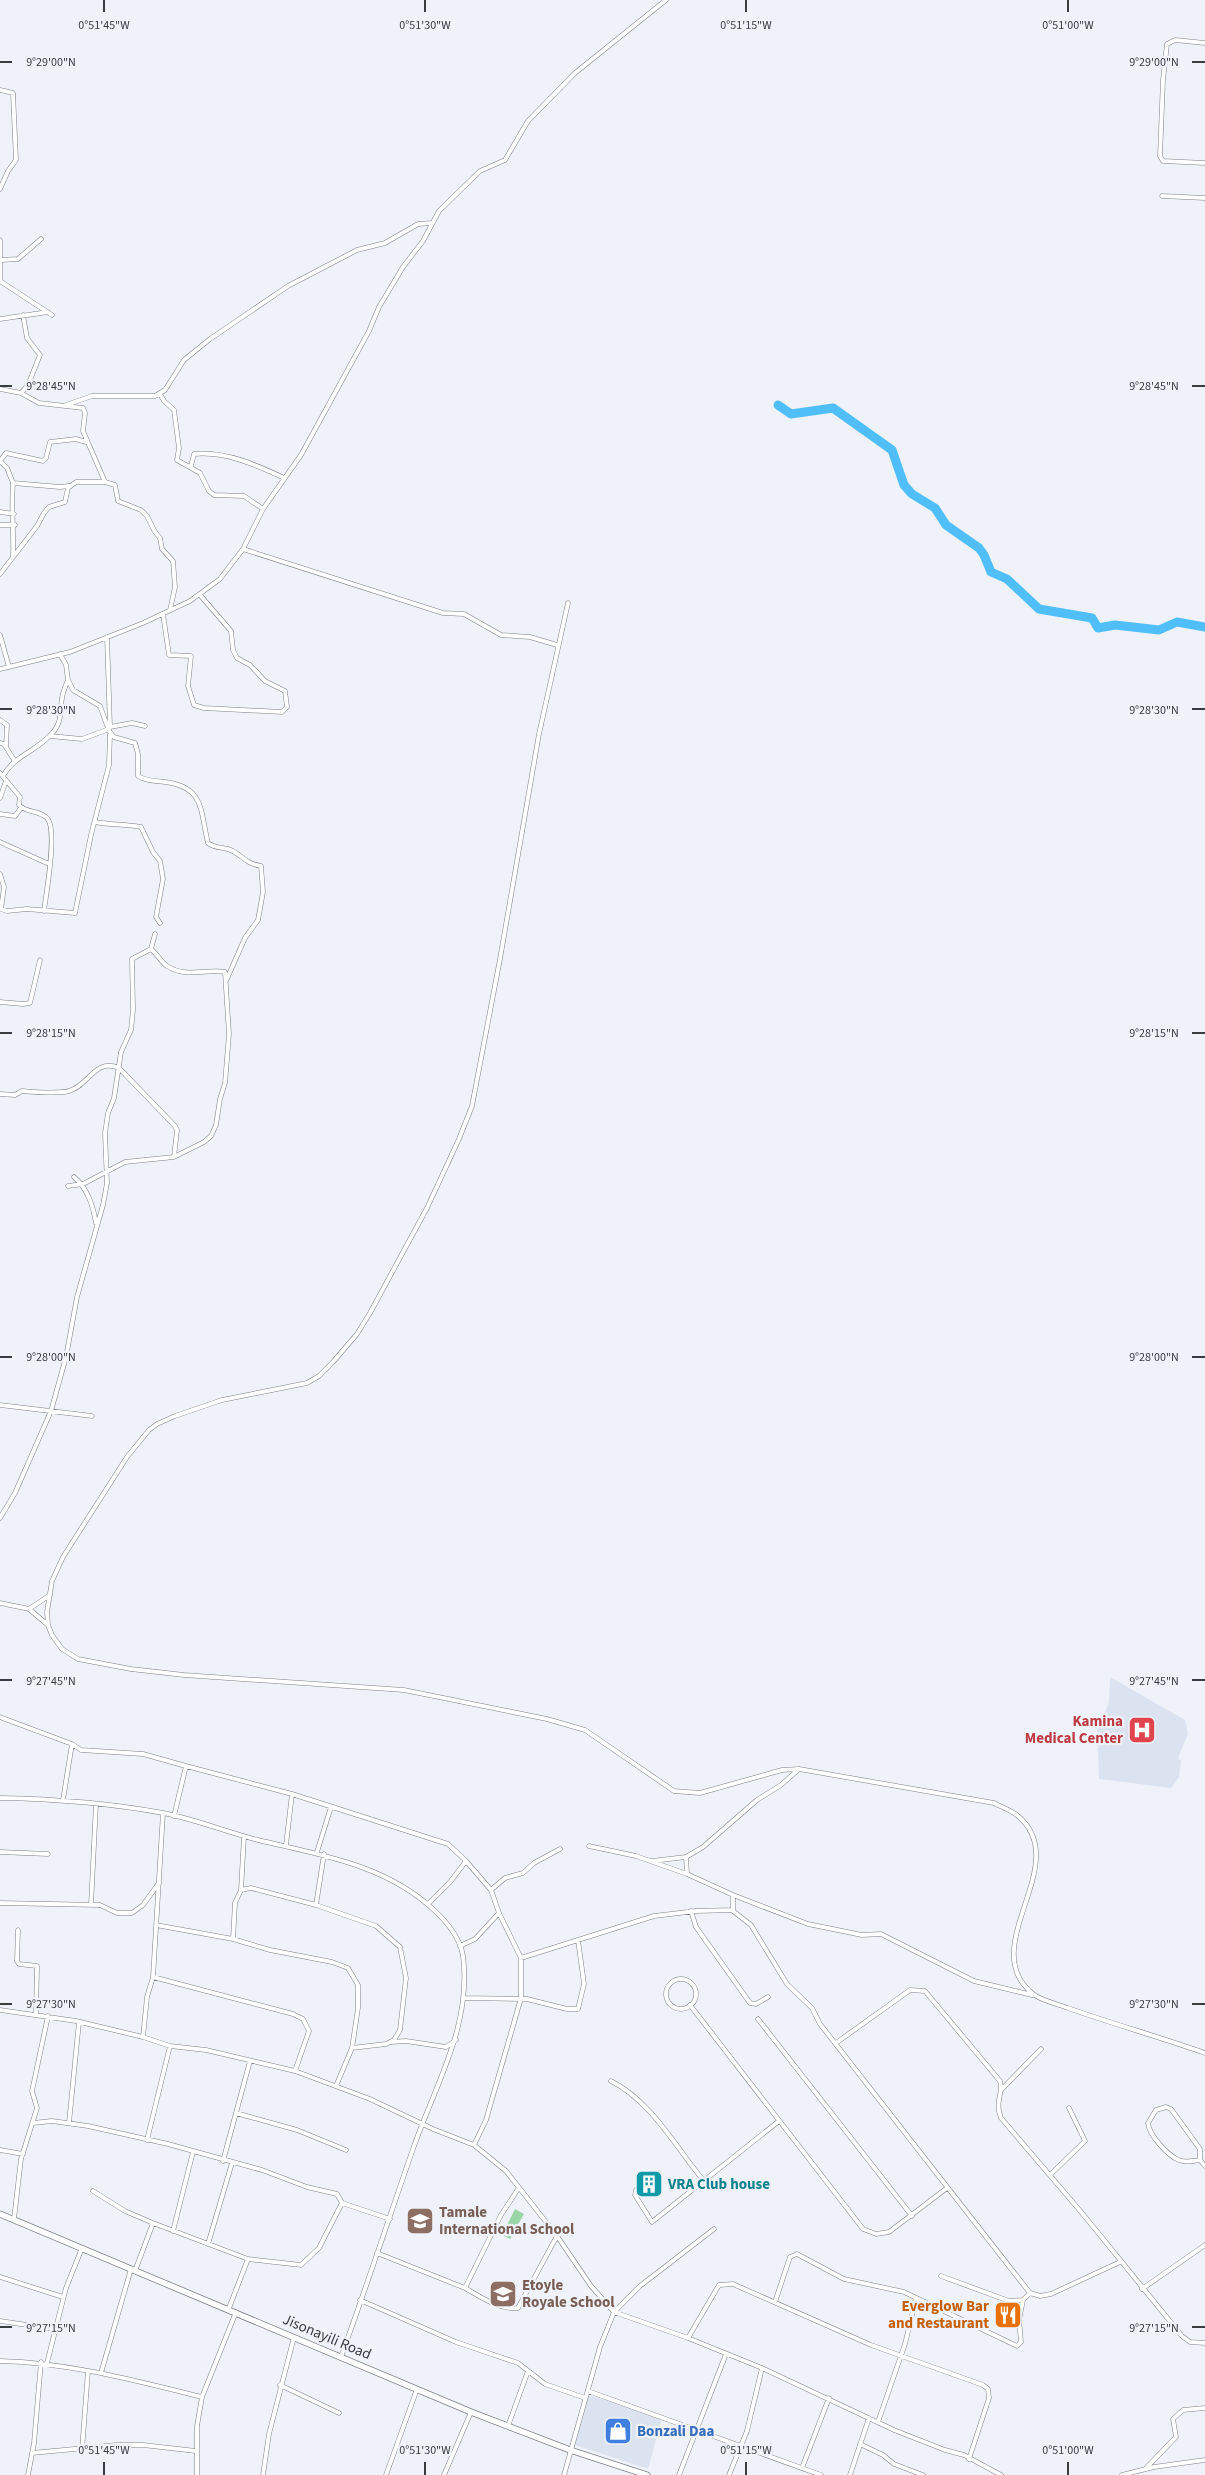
<svg xmlns="http://www.w3.org/2000/svg" width="1205" height="2475" font-family="'Source Sans 3',sans-serif">
<style>
.built{fill:#dce3f0}
.green{fill:#9ad5a7}
.lines{fill:none;stroke-linecap:round;stroke-linejoin:round}
.river{stroke:#50bff9;stroke-width:9}
.street-casing{stroke:#7c7f84;stroke-width:5}
.secondary-casing{stroke:#7c7f84;stroke-width:7}
.street{stroke:#fff;stroke-width:4}
.secondary{stroke:#fff;stroke-width:5.5}
.ticks{fill:none;stroke:#3b3c3f;stroke-width:2}
.labels{text-anchor:middle;dominant-baseline:central;stroke-width:4.5;stroke-linejoin:round;paint-order:stroke}
.health-label{font-size:15px;font-weight:bold;fill:#be3a42;stroke:#eff2f9;text-anchor:end}
.culture-label{font-size:15px;font-weight:bold;fill:#0d838f;stroke:#eff2f9;text-anchor:start}
.education-label{font-size:15px;font-weight:bold;fill:#785e54;stroke:#eff2f9;text-anchor:start}
.food-label{font-size:15px;font-weight:bold;fill:#c56008;stroke:#eff2f9;text-anchor:end}
.street-label{font-size:15px;fill:#3b3c3f;stroke:#eff2f9}
.shop-label{font-size:15px;font-weight:bold;fill:#366cbe;stroke:#eff2f9;text-anchor:start}
.ticks-label{font-size:12px;text-anchor:middle;fill:#3b3c3f;stroke:#eff2f9;stroke-width:4.5;stroke-linejoin:round;paint-order:stroke}
</style>
<rect width="100%" height="100%" fill="#eff2f9"/>
<path class="built" d="M1110,1677L1185,1720L1188,1734L1178,1758L1181,1761L1179,1777L1171,1788L1099,1779L1097,1725L1102,1720L1109,1702Z
M592,2396L662,2418L648,2469L575,2445L588,2397Z"/>
<path class="green" d="M515,2209L524,2214L510,2239L502,2235Z"/>
<g class="lines">
<path class="river" d="M778,405L791,414L833,408L892,450L904,485L912,494L935,508L946,525L979,548L984,555L991,572L1007,579L1039,609L1092,618L1098,628L1115,625L1159,630L1177,622L1205,627"/>
<g class="street-casing">
<path id="street" d="M1205,43L1175,40L1167,44L1163,80L1160,156L1163,161L1205,163
M0,90L13,93L16,160L8,171L0,189
M1162,196L1205,198
M0,240V280
M1,260L18,259L41,239
M0,281L52,315
M0,319L48,312
M0,389L21,393L39,403L83,408L85,413L83,431L105,482L115,485L118,501L141,510L147,516L155,532L160,538L162,549L173,561L175,587L170,610
M21,393L28,385L40,355L27,338L23,315
M160,394L164,401L174,410L179,448L177,460L200,473L209,491L214,495L244,496L263,509
M66,405L92,396H155L165,390L184,360L210,339L288,286L357,250L385,243L418,224L432,223
M0,461L6,453L43,461L46,458L50,442L76,439L86,442
M0,461L7,468L13,483
M191,466L194,454C225,451 257,465 284,478
M0,512L14,514
M0,525H15
M243,549L443,613L464,614L501,635L530,637L557,645
M13,557C14,532 11,508 13,483L60,487L69,486
M0,574L37,526L44,513L49,507L65,502L68,488L76,482H105
M568,603L539,734L500,959L472,1106L459,1139L427,1208L370,1313L357,1334L333,1362L319,1376L307,1383L222,1400L175,1416L157,1424L149,1430L127,1457L63,1557L52,1581L47,1612L48,1625L52,1635L62,1649L78,1659L131,1669L184,1675L404,1690L547,1719L585,1730L674,1791L700,1793L782,1770L799,1769L994,1803C1001,1807 1011,1810 1018,1816C1075,1864 974,1947 1033,1994C1042,2001 1058,2004 1068,2008C1113,2024 1160,2037 1205,2053
M163,614L169,655L191,656L188,686L194,705L204,708L282,712L287,707L285,691L265,681L250,665L237,658L233,650L231,631L200,595
M0,635L9,667
M107,637L110,727
M60,654L66,665L68,680L73,690L100,706L109,731L114,737L135,743L138,754V776C146,781 155,781 165,782C205,787 200,811 208,843C214,848 221,847 228,849C241,853 243,863 261,866L263,892L258,920L245,938L226,981
M0,669L70,652L143,623L190,601L220,579L243,549L263,509L301,455L369,331L379,307L403,267L423,241L439,211L480,171L505,160L528,121L575,73L666,0
M0,720L7,725L6,746
M110,727L132,723L145,726
M50,736L82,739L109,729
M0,743L4,744L14,760
M0,773L20,797L19,805C26,813 39,810 47,818C58,829 46,894 44,911
M3,776C15,754 39,751 54,731C62,722 60,709 62,698C63,691 66,685 68,680
M0,798L6,781
M0,814L15,816L21,808
M95,822C111,825 125,824 141,827L153,852L160,861L163,879L156,917L160,923
M0,842L49,864
M0,874L4,887L1,909L7,911L27,909L75,913L91,835L109,765L110,734
M0,1002L23,1004L30,1003L40,960
M0,1094L15,1095L22,1091C34,1092 58,1094 69,1091C90,1085 94,1058 119,1068L175,1126L177,1130L174,1157
M74,1177C88,1189 93,1206 96,1223
M68,1186L83,1184L125,1162L174,1157L204,1142L211,1136L216,1125L220,1099L225,1083L229,1034L225,972C208,968 187,979 167,966C162,963 157,954 151,949
M0,1405L92,1416
M0,1518L15,1493L51,1411L66,1357L77,1297L103,1205L107,1183L105,1133L108,1113L114,1098L121,1052L131,1030L133,1010L132,959L151,949L155,934
M0,1603L29,1609L48,1625
M29,1609L50,1595
M0,1717L72,1744L63,1800
M72,1744L81,1750L143,1754L186,1766
M0,1798C55,1799 109,1803 163,1813C195,1819 226,1832 258,1840C320,1855 385,1864 434,1910C447,1922 460,1937 463,1956C472,2026 435,2085 413,2149C389,2218 366,2288 341,2357
M174,1816L186,1766L292,1794L448,1844L466,1861L450,1882L428,1904
M286,1845L292,1794
M589,1846L636,1856L687,1874
M0,1852L48,1854
M317,1852L331,1807
M686,1857L687,1874L733,1895V1911L751,1925L787,1984L812,2008L820,2024L1030,2293L1040,2296L1051,2294L1120,2262
M466,1861L491,1890
M652,1861L686,1857L703,1847L757,1800L781,1785L799,1769
M241,1890L244,1836
M733,1895L808,1924L862,1935L881,1934L974,1981L1032,1995
M0,1903L100,1905L117,1913H132L143,1905L159,1883
M91,1905L96,1804
M316,1905L324,1854
M691,1911L696,1927L750,2003L756,2004L768,1997
M156,1925L233,1939L270,1950L332,1962L348,1968L358,1985V2008L352,2048L336,2086
M18,1930L17,1961L19,1964L37,1966L36,2014
M233,1939L235,1903L241,1890L251,1888L316,1905L376,1926L400,1947L406,1978L400,2030L394,2040L386,2044L352,2048
M460,1946L475,1939L499,1913L491,1890L505,1878L523,1873L534,1863L560,1849
M521,1958L654,1916L696,1911L733,1910
M153,1977L293,2014L303,2019L309,2031L295,2071
M666 1994a15 15 0 1 1 30 0a15 15 0 1 1-30 0Z
M463,1998L527,1999L567,2009H578L584,1984L578,1940
M690,2005L863,2229L876,2234L889,2232L947,2188
M0,2010L76,2021L143,2037L170,2046L206,2050L295,2071L370,2099L433,2129L474,2145L506,2171L557,2236L591,2286L614,2312L688,2338L762,2368L894,2430L945,2450L964,2455L1001,2475
M758,2019L912,2216
M143,2037L147,1997L153,1977L163,1813
M391,2042L406,2041L446,2047L456,2040
M836,2043L910,1990L925,1991L1000,2081C1004,2093 994,2101 1001,2118L1082,2213L1182,2336L1190,2342L1205,2343
M611,2081C651,2101 675,2146 703,2180
M1001,2090L1041,2049
M236,2113L297,2130L346,2150
M33,2123L52,2121L88,2126L168,2144L262,2170L307,2187L337,2194L342,2203L390,2219
M69,2123L79,2022
M147,2140L170,2046
M474,2145L486,2120L521,1998V1958L499,1913
M0,2150L23,2154
M1200,2160C1193,2161 1186,2163 1179,2160C1168,2156 1149,2135 1148,2123L1156,2110L1166,2107L1171,2109L1200,2149V2160L1205,2166
M223,2161L250,2061
M1050,2175L1085,2141L1069,2108
M636,2190L635,2195L652,2222L779,2121
M93,2191L125,2211L153,2223L248,2259L229,2308
M14,2219L21,2159L37,2108L32,2091L48,2016
M173,2231L193,2152
M208,2244L232,2163
M377,2253L465,2288L501,2215L518,2189
M248,2259L301,2265L319,2248L342,2203
M135,2271L153,2223
M941,2276L1009,2301L1023,2300L1030,2293
M0,2277L63,2297
M465,2288C481,2297 499,2310 518,2308L557,2236
M1142,2289L1205,2245
M360,2300L456,2342L518,2363L545,2384L585,2398
M775,2302L790,2257L797,2254L844,2279L904,2292L1017,2346L1021,2342L1019,2320L1023,2300
M0,2321L54,2329
M688,2338L719,2285L733,2284L871,2345L983,2385L988,2389L989,2398L969,2459
M0,2361C71,2363 133,2380 202,2397
M47,2363L66,2288L82,2248
M101,2373L131,2269
M280,2385L339,2413
M588,2391L821,2475
M878,2422L905,2344L916,2298
M508,2426L528,2371
M860,2444L883,2455L894,2464L923,2475
M82,2450L88,2371
M32,2453L117,2445H143L196,2451
M802,2468L829,2398
M1146,2468L1176,2437L1173,2419L1183,2410L1205,2408
M28,2475L34,2443L41,2362
M197,2475V2426L202,2397L236,2312
M263,2475L269,2434L294,2337
M386,2475L417,2389
M444,2475L471,2412
M564,2475L600,2347L614,2312L640,2286L714,2229
M679,2475L726,2354
M729,2475L747,2431L762,2368
M850,2475L869,2418
M1122,2475L1154,2467L1205,2460"/>
</g>
<g class="secondary-casing">
<path id="secondary" d="M0,2214L471,2412L570,2450L647,2475"/>
</g>
<use href="#street" class="street"/>
<use href="#secondary" class="secondary"/>
</g>
<path class="ticks" d="M104,0V12M425,0V12M746,0V12M1068,0V12M0,62H12M1192,62H1205M0,386H12M1192,386H1205M0,709H12M1192,709H1205M0,1033H12M1192,1033H1205M0,1357H12M1192,1357H1205M0,1680H12M1192,1680H1205M0,2004H12M1192,2004H1205M0,2327H12M1192,2327H1205M104,2462V2475M425,2462V2475M746,2462V2475M1068,2462V2475"/>
<defs>
<g id="hospital-square" transform="scale(1.4375)"><rect x="-9" y="-9" width="18" height="18" rx="4" fill="#e0444e" stroke="#eff2f9"/><path d="M-5-5h3v3.5h4V-5h3V5h-3V1.5h-4V5h-3Z" fill="#fff"/></g>
<g id="building-square" transform="scale(1.4375)"><rect x="-9" y="-9" width="18" height="18" rx="4" fill="#0f9aa8" stroke="#eff2f9"/><path d="M-4-6H4V6H1V3H-1V6H-4ZM-2.5-4.3h1.7v1.8h-1.7ZM.8-4.3h1.7v1.8H.8ZM-2.5-1h1.7V.8h-1.7ZM.8-1h1.7V.8H.8Z" fill="#fff"/></g>
<g id="school-square" transform="scale(1.4375)"><rect x="-9" y="-9" width="18" height="18" rx="4" fill="#8d6e63" stroke="#eff2f9"/><path d="M0-5L7-2L0 1L-7-2ZM-4 1L0 2.5L4 1V4Q0 6-4 4Z" fill="#fff"/></g>
<g id="restaurant-square" transform="scale(1.4375)"><rect x="-9" y="-9" width="18" height="18" rx="4" fill="#e8710a" stroke="#eff2f9"/><path d="M-5-6h1v4h1v-4h1v4h1v-4h1v5L-1.5 .5V6h-2V.5L-5-1ZM5-6V6H3V1.5H1.5Q1.5-4 5-6Z" fill="#fff"/></g>
<g id="shop-square" transform="scale(1.4375)"><rect x="-9" y="-9" width="18" height="18" rx="4" fill="#3f7fe0" stroke="#eff2f9"/><path d="M-5-2.5h2.3a2.7 3.5 0 0 1 5.4 0H5L5.5 6h-11ZM-1.5-2.5h3a1.5 2.3 0 0 0-3 0Z" fill="#fff"/></g>
</defs>
<g fill-rule="evenodd">
<use href="#hospital-square" x="1142" y="1730"/>
<use href="#building-square" x="649" y="2184"/>
<use href="#school-square" x="420" y="2221"/>
<use href="#school-square" x="503" y="2294"/>
<use href="#restaurant-square" x="1008" y="2315"/>
<use href="#shop-square" x="618" y="2431"/>
</g>
<g class="labels">
<g class="health-label">
<text x="1123" y="1721">Kamina<tspan x="1123" dy="17">Medical Center</tspan></text>
</g>
<g class="culture-label">
<text x="668" y="2184">VRA Club house</text>
</g>
<g class="education-label">
<text x="439" y="2212">Tamale<tspan x="439" dy="17">International School</tspan></text>
<text x="522" y="2285">Etoyle<tspan x="522" dy="17">Royale School</tspan></text>
</g>
<g class="food-label">
<text x="989" y="2306">Everglow Bar<tspan x="989" dy="17">and Restaurant</tspan></text>
</g>
<g class="street-label">
<text transform="translate(327 2337) rotate(23)">Jisonayili Road</text>
</g>
<g class="shop-label">
<text x="637" y="2431">Bonzali Daa</text>
</g>
</g>
<g class="ticks-label">
<text x="104" y="29">0°51'45"W</text>
<text x="425" y="29">0°51'30"W</text>
<text x="746" y="29">0°51'15"W</text>
<text x="1068" y="29">0°51'00"W</text>
<text x="51" y="66">9°29'00"N</text>
<text x="1154" y="66">9°29'00"N</text>
<text x="51" y="390">9°28'45"N</text>
<text x="1154" y="390">9°28'45"N</text>
<text x="51" y="714">9°28'30"N</text>
<text x="1154" y="714">9°28'30"N</text>
<text x="51" y="1037">9°28'15"N</text>
<text x="1154" y="1037">9°28'15"N</text>
<text x="51" y="1361">9°28'00"N</text>
<text x="1154" y="1361">9°28'00"N</text>
<text x="51" y="1685">9°27'45"N</text>
<text x="1154" y="1685">9°27'45"N</text>
<text x="51" y="2008">9°27'30"N</text>
<text x="1154" y="2008">9°27'30"N</text>
<text x="51" y="2332">9°27'15"N</text>
<text x="1154" y="2332">9°27'15"N</text>
<text x="104" y="2454">0°51'45"W</text>
<text x="425" y="2454">0°51'30"W</text>
<text x="746" y="2454">0°51'15"W</text>
<text x="1068" y="2454">0°51'00"W</text>
</g>
</svg>
